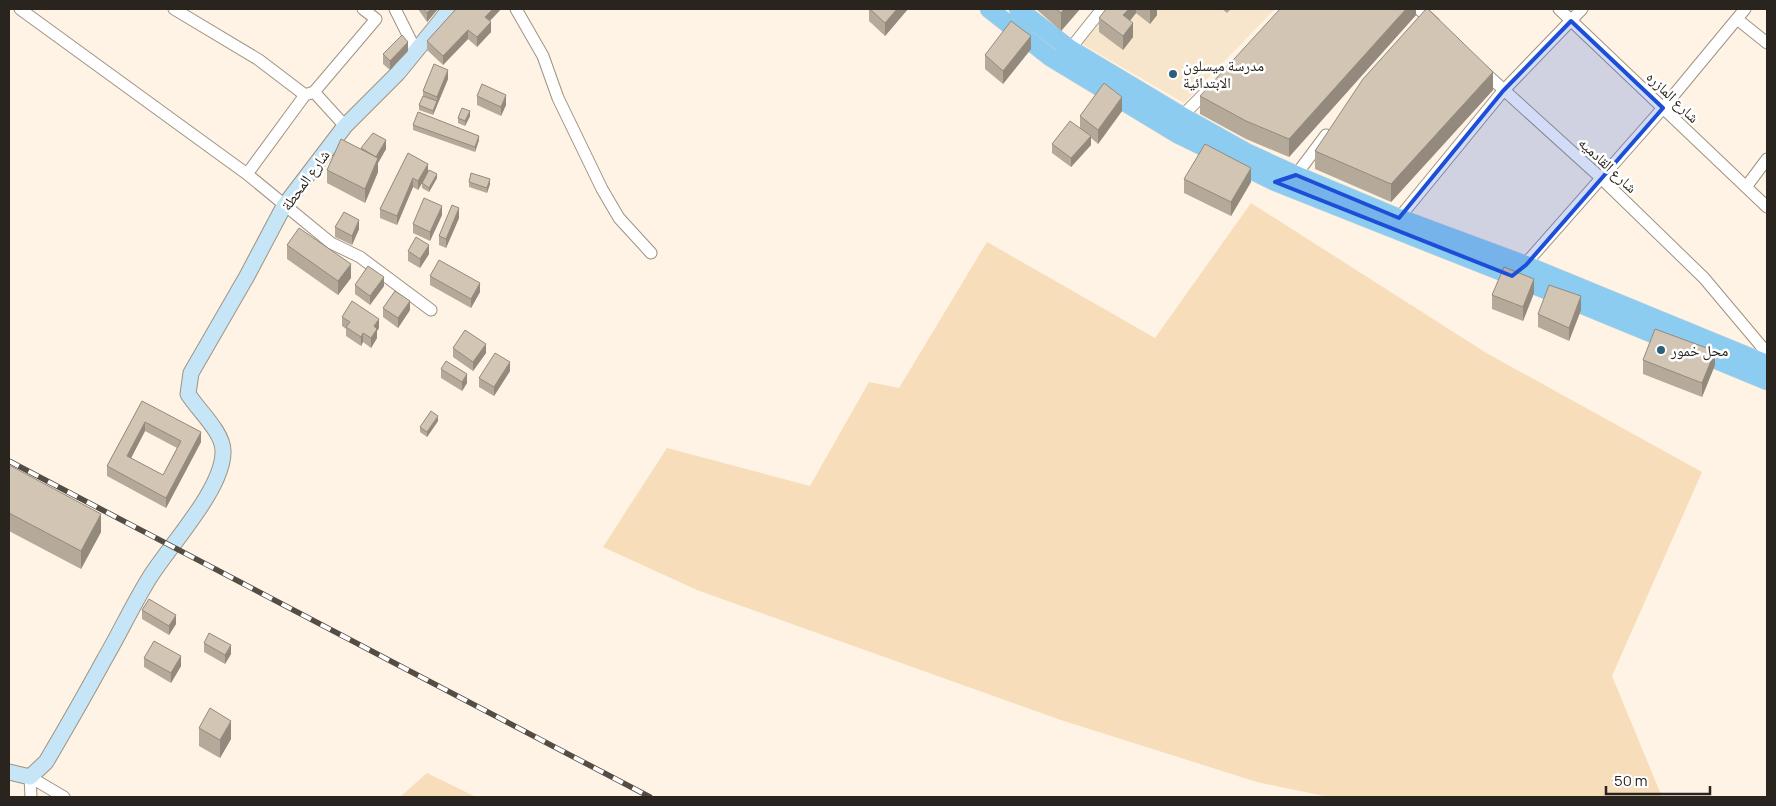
<svg xmlns="http://www.w3.org/2000/svg" width="1776" height="806" font-family="Manrope,'Noto Naskh Arabic',sans-serif">
<style>
.built{fill:#f7e6cc}
.green{fill:#f7ddb9}
.lines{fill:none;stroke-linecap:round;stroke-linejoin:round}
.street-casing{stroke:#9f9382;stroke-width:13}
.secondary-casing{stroke:#9f9382;stroke-width:17}
.primary-casing{stroke:#d8d8d6;stroke-width:19}
.street{stroke:#fff;stroke-width:11}
.secondary{stroke:#c6e6f8;stroke-width:15}
.primary{stroke:#8cccf0;stroke-width:18}
.rail-casing{stroke:#534d44;stroke-width:5.5}
.rail{stroke:#fff;stroke-width:4;stroke-dasharray:11;stroke-linecap:butt}
.wall{fill:#b5a99a;fill-rule:evenodd}
.shaded-wall{fill:#938a7d}
.building{fill:#d2c5b3;stroke:#938a7d;fill-rule:evenodd}
.marked{fill:#1d4ed8;fill-opacity:0.2;stroke:#1d4ed8;stroke-width:4;stroke-linejoin:round}
.poi-dot{fill:#2d5e7c;stroke:#fff;stroke-width:2}
.labels{text-anchor:middle;dominant-baseline:central;stroke-width:5;stroke-linejoin:round;paint-order:stroke}
.poi-label{font-size:15px;fill:#29241d;stroke:#fff;text-anchor:start}
.street-label{font-size:15px;fill:#29241d;stroke:#fff}
</style>
<rect width="100%" height="100%" fill="#fef3e4"/>
<path class="built" d="M1111,9H1275L1184,103L1082,44Z"/>
<path class="green" d="M1251,203L1488,354L1702,472L1612,676L1662,797H1329L1257,782L1061,720L697,590L603,547L667,448L810,486L869,382L899,388L987,242L1155,338Z
M427,773L476,797H400Z"/>
<g class="lines">
<g class="street-casing">
<path id="street" d="M20,9L247,174L331,243L360,257L431,310
M174,9L259,60L305,95
M395,9L416,51
M516,9L543,56L558,98L602,189L619,218L651,253
M1419,9L1434,23
M1559,9L1767,207
M1737,19L1767,43
M1070,49L1102,9
M1483,71L1601,178L1704,278L1767,353
M314,92L345,126
M1182,116L1210,88
M247,174L305,95L314,92L376,19L363,9
M1290,177L1296,175L1326,135
M1746,187L1767,159
M1399,218L1503,91L1582,9
M1521,269L1663,108L1745,9
M31,797L30,777L64,797"/>
</g>
<g class="secondary-casing">
<path id="secondary" d="M9,772L30,777L46,762C66,728 85,695 104,660C120,633 133,604 150,577C170,545 224,488 223,451C223,432 198,410 188,394L191,373L247,276L284,206L345,126L398,73L450,9"/>
</g>
<g class="primary-casing">
<path id="primary" d="M989,9L1050,57L1179,135L1275,182L1512,276L1767,381
M1018,9L1070,49L1182,116L1248,153L1296,175L1399,218L1526,265L1767,364"/>
</g>
<use href="#street" class="street"/>
<use href="#secondary" class="secondary"/>
<use href="#primary" class="primary"/>
<g class="rail-casing">
<path id="rail" d="M9,461L650,797"/>
</g>
<use href="#rail" class="rail"/>
</g>
<path class="wall" d="M418,9H438L427,22Z
M456,9H501L490,21L491,32L477,47L468,39L443,65L427,50V41Z
M869,9H908L885,36L869,21Z
M1036,9H1080L1061,31Z
M1106,9H1157V15L1150,24L1136,13L1130,21L1133,37L1123,50L1099,32V18Z
M1222,9H1231L1227,13Z
M1416,9V15L1289,157L1246,139L1200,114V96Z
M1031,49L1003,84L985,69V55Z
M408,51L390,70L383,64V54Z
M448,79L433,115L419,110V105L423,96V91Z
M1493,90L1391,202L1315,169V151Z
M477,96L506,105L501,116L477,105Z
M1122,111L1098,144L1091,138V145L1071,167L1052,153V144L1080,128V116Z
M470,116L465,126L458,123V118Z
M413,125L479,140L475,152L413,130Z
M361,148L386,149L378,163V172L365,203L327,183V170L361,150Z
M408,153L428,172L437,178L429,192L422,188V183L418,190L413,187L397,225L380,218V209Z
M1184,179L1251,182L1231,216L1184,193Z
M469,182L490,184L487,193L469,187Z
M442,215L430,241L413,233V224Z
M459,218L446,248L439,245V236Z
M335,227L359,229L352,245L335,237Z
M287,245L351,278L338,295L287,259Z
M408,251L429,254L420,268L408,261Z
M430,276L480,292L471,308L430,285Z
M355,285L384,286L370,305L355,294Z
M1534,293L1523,321L1492,309V295Z
M383,308L410,310L398,328L383,317Z
M1581,310L1569,341L1538,327V314Z
M342,317L379,328L377,331V338L371,348L363,342L361,346L346,336V329L342,326Z
M453,348L486,353L473,371L453,357Z
M1643,360L1715,365L1702,397L1643,374Z
M441,369L467,383L462,391L441,378Z
M510,371L494,396L479,387V378Z
M142,401L201,442L166,508L107,476V466ZM145,431L177,448L163,475L131,458Z
M438,421L427,437L420,432V427Z
M9,465L101,532L81,569L9,531Z
M142,610L176,624L169,635L142,619Z
M204,643L231,654L225,664L204,652Z
M144,658L181,666L171,683L144,667Z
M199,728L231,739L220,758L199,746Z"/>
<path class="shaded-wall" d="M430,9H438L427,22V13Z
M493,9H501L485,26V17Z
M897,9H908L885,36V23Z
M1064,9H1080L1061,31V13Z
M1129,9H1136V13L1123,29V15Z
M1151,9H1157V15L1150,24V10Z
M1406,9H1416V15L1289,157V139Z
M491,22V32L477,47V37Z
M1133,23V37L1123,50V36Z
M468,30V39L443,65V56Z
M1031,36V49L1003,84V71Z
M408,42V51L390,70V61Z
M448,70V79L433,115V111L437,101V97Z
M1493,72V90L1391,202V184Z
M506,95V105L501,116V107Z
M1122,97V111L1098,144V130Z
M470,111V116L465,126V121Z
M479,136V140L475,152V147Z
M1091,136V145L1071,167V158Z
M386,140V149L378,163V172L365,203V189L376,157Z
M428,164V173L418,190V181Z
M1251,168V182L1231,216V202Z
M437,174V178L429,192V188Z
M413,178V187L397,225V216Z
M490,179V184L487,193V188Z
M442,206V215L430,241V232Z
M459,208V218L446,248V239Z
M359,220V229L352,245V236Z
M429,245V254L420,268V259Z
M351,264V278L338,295V281Z
M384,277V286L370,305V296Z
M1534,279V293L1523,321V307Z
M480,283V292L471,308V299Z
M1581,296V310L1569,341V328Z
M410,301V310L398,328V318Z
M379,319V328L377,331V338L371,348V338L374,326Z
M363,333V342L361,346V337Z
M486,344V353L473,371V362Z
M1715,351V365L1702,397V383Z
M510,362V371L494,396V387Z
M467,374V383L462,391V382Z
M438,416V421L427,437V432Z
M145,422V431L127,466V456Z
M201,432V442L166,508V498Z
M101,514V532L81,569V551Z
M176,615V624L169,635V626Z
M231,645V654L225,664V655Z
M181,656V666L171,683V673Z
M231,721V739L220,758V740Z"/>
<path class="building" d="M424,9H430L427,13Z
M456,9H493L485,17L491,22L477,37L468,30L443,56L427,41Z
M870,9H897L885,23Z
M1056,9H1064L1061,13Z
M1106,9H1129L1123,15L1133,23L1123,36L1099,18Z
M1280,9H1406L1289,139L1246,121L1200,96Z
M1426,9H1428L1493,72L1391,184L1315,151L1363,79Z
M1011,21L1031,36L1003,71L985,55Z
M402,35L408,42L390,61L383,54Z
M434,64L448,70L437,97L423,91Z
M1104,83L1122,97L1098,130L1080,116Z
M482,84L506,95L501,107L477,96Z
M423,96L437,101L433,111L419,105Z
M462,108L470,111L465,121L458,118Z
M418,112L479,136L475,147L413,125Z
M1070,121L1091,136L1071,158L1052,144Z
M373,133L386,140L376,157L361,148Z
M341,139L378,158L365,189L327,170Z
M1205,144L1251,168L1231,202L1184,179Z
M408,153L428,164L418,181L413,178L397,216L380,209Z
M429,170L437,174L429,188L422,183Z
M471,173L490,179L487,188L469,182Z
M424,198L442,206L430,232L413,224Z
M452,205L459,208L446,239L439,236Z
M344,212L359,220L352,236L335,227Z
M299,228L351,264L338,281L287,245Z
M416,237L429,245L420,259L408,251Z
M439,260L480,283L471,299L430,276Z
M368,266L384,277L370,296L355,285Z
M1504,267L1534,279L1523,307L1492,295Z
M1549,285L1581,296L1569,328L1538,314Z
M395,291L410,301L398,318L383,308Z
M352,301L379,319L374,326L377,329L371,338L363,333L361,337L346,327L350,322L342,317Z
M1655,329L1715,351L1702,383L1643,360Z
M465,330L486,344L473,362L453,348Z
M495,353L510,362L494,387L479,378Z
M446,361L467,374L462,382L441,369Z
M142,401L201,432L166,498L107,466ZM145,422L181,441L163,475L127,456Z
M431,411L438,416L427,432L420,427Z
M9,465L101,514L81,551L9,513Z
M149,599L176,615L169,626L142,610Z
M209,633L231,645L225,655L204,643Z
M154,641L181,656L171,673L144,658Z
M210,708L231,721L220,740L199,728Z"/>
<path class="marked" d="M1571,21L1663,108L1526,265L1512,276L1275,182L1296,175L1399,218L1503,91Z"/>
<g class="poi-dot">
<circle cx="1173" cy="74" r="5"/>
<circle cx="1661" cy="350" r="5"/>
</g>
<g class="labels">
<g class="poi-label">
<text x="1183" y="65">مدرسة ميسلون<tspan x="1183" dy="17">الابتدائية</tspan></text>
<text x="1671" y="350">محل خمور</text>
</g>
<g class="street-label">
<text transform="translate(1673 97) rotate(44)">شارع المازره</text>
<text transform="translate(1608 165) rotate(43)">شارع القادميه</text>
<text transform="translate(305 180) rotate(-54)">شارع المحطة</text>
</g>
</g>
<rect width="1776" height="806" fill="none" stroke="#29241d" stroke-width="20"/>
<path d="M1606 786v8h104v-8" fill="none" stroke="#29241d" stroke-width="2.5"/>
<text x="1614" y="786" font-size="15" fill="#29241d" stroke="#ffffff" stroke-width="4" paint-order="stroke">50 m</text>
</svg>
